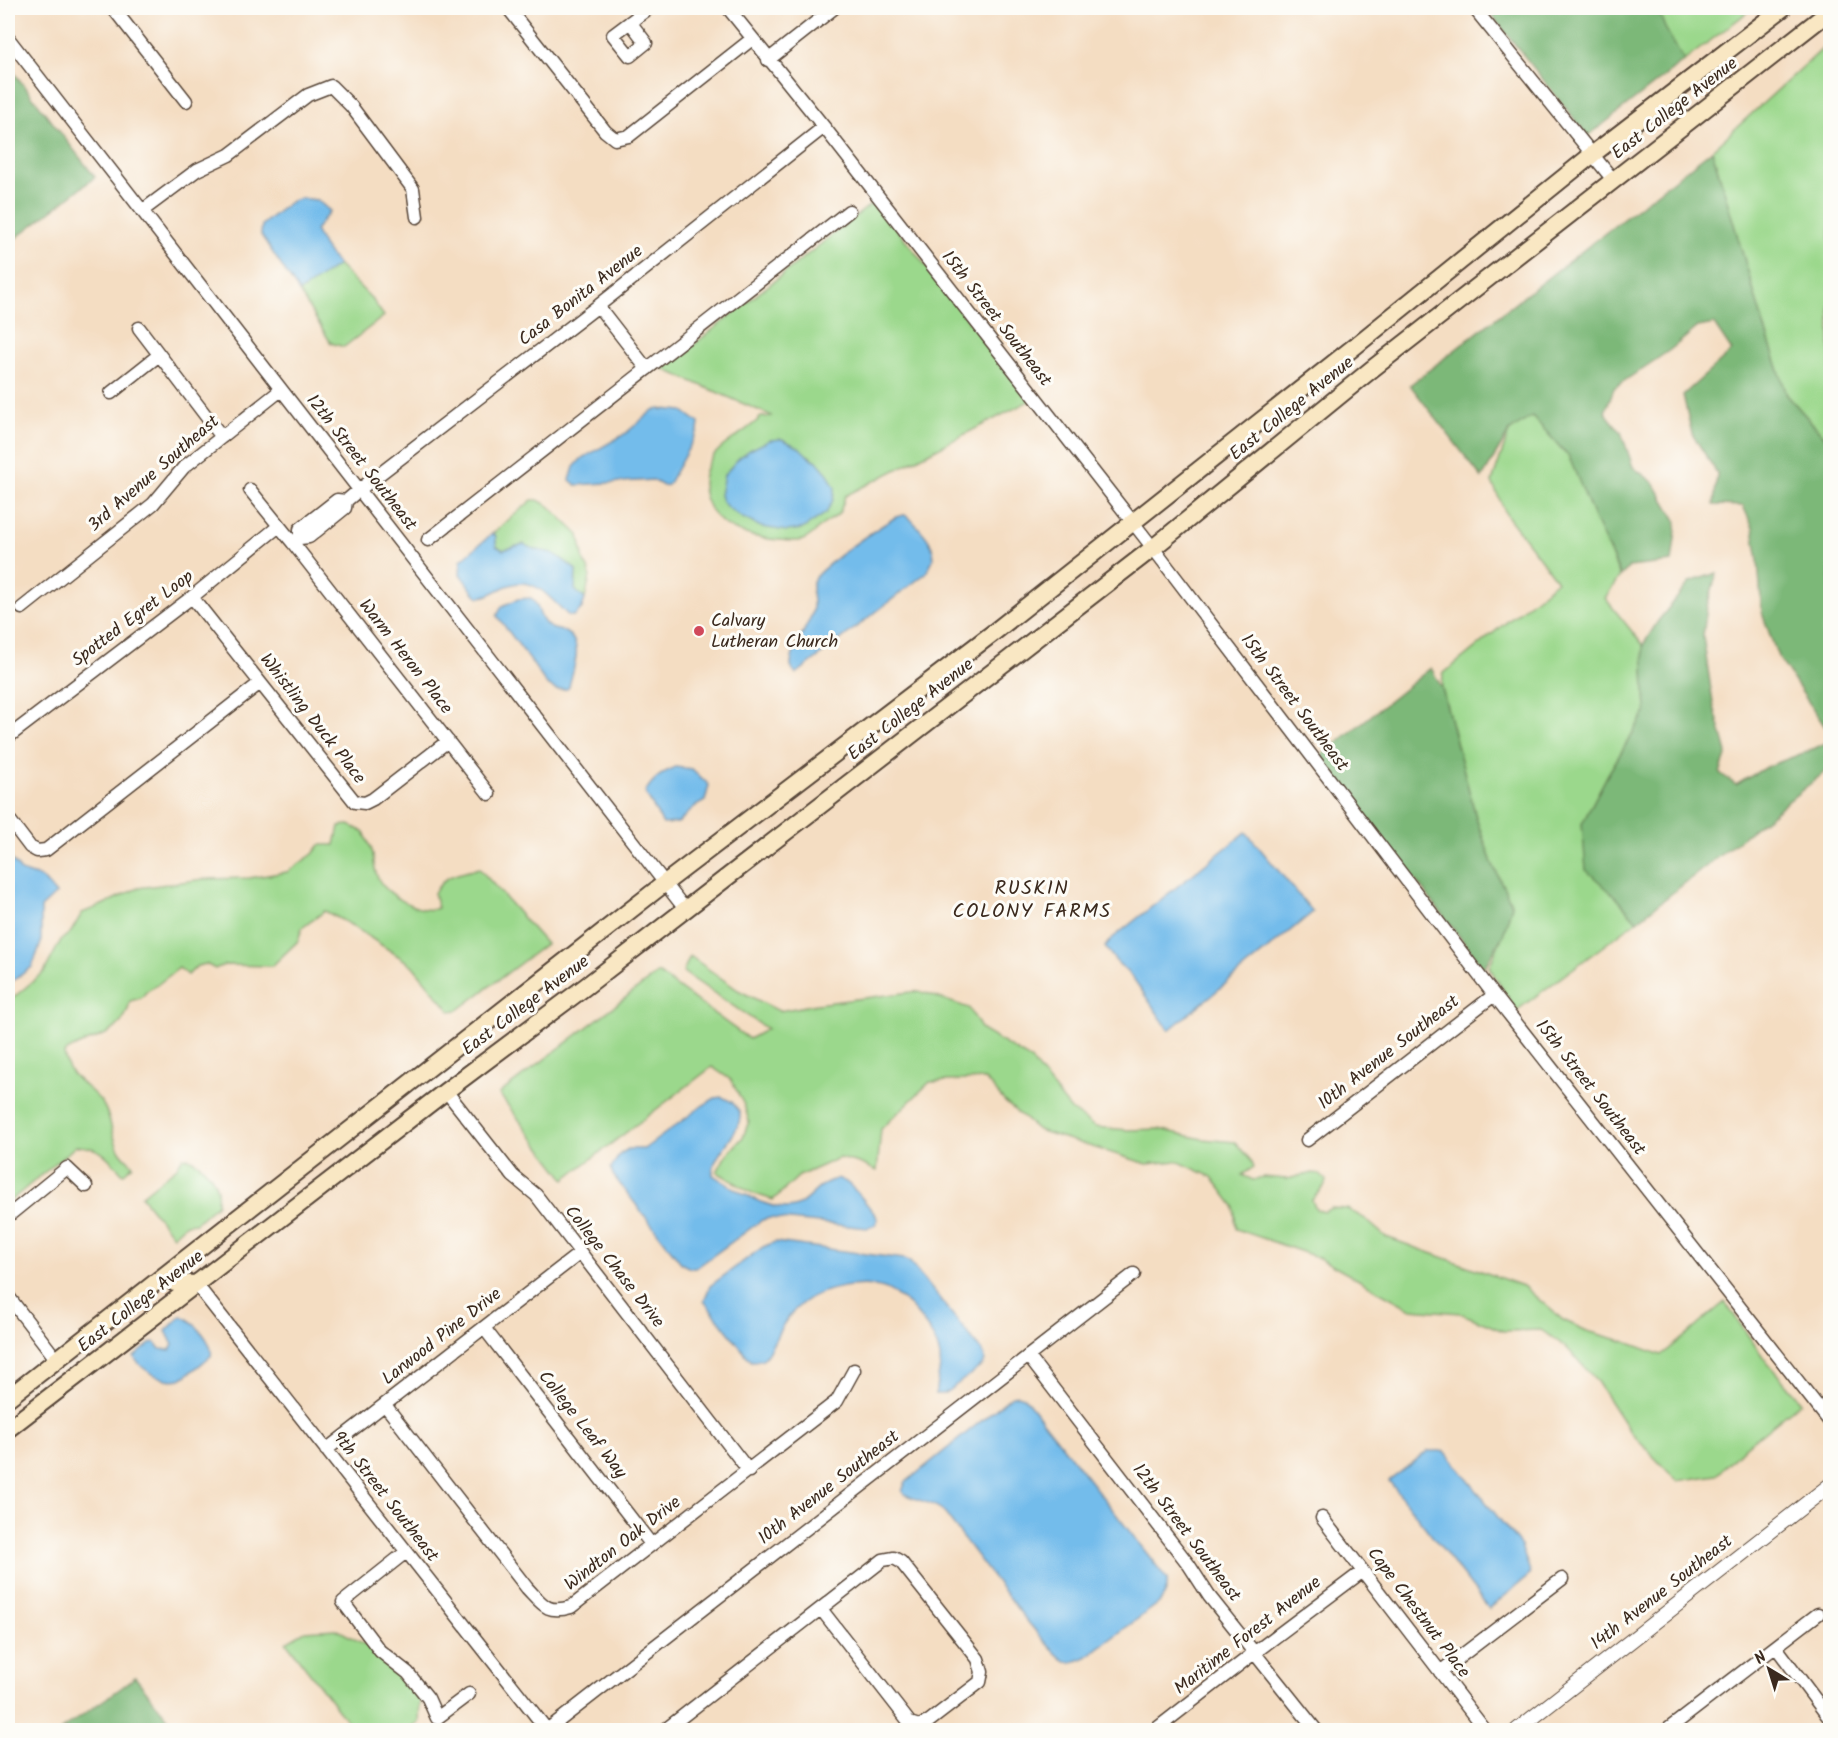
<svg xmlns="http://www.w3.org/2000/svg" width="1838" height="1738" font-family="Kalam,sans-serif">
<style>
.green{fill:#9bd88c;stroke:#6b8155;stroke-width:1.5;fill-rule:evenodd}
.forest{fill:#7cb878;stroke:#5c714b;stroke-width:1.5}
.water{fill:#73bceb;stroke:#577384;stroke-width:1.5}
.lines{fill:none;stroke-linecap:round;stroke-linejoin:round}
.minor-casing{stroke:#574537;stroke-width:15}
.tertiary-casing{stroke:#574537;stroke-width:16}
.secondary-casing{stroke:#574537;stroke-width:20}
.minor{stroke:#fff;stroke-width:12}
.tertiary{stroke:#fff;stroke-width:14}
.secondary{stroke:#f9e7c3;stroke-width:16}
.poi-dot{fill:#d1495b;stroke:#fdfcf7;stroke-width:2}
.labels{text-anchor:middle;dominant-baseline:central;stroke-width:6;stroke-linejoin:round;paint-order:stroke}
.street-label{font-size:18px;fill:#3b2a1e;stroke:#fdfcf7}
.poi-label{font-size:18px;fill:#3b2a1e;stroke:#fdfcf7;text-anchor:start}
.neighbourhood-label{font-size:20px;letter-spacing:1.5px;fill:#3b2a1e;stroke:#fdfcf7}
</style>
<rect width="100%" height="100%" fill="#fdfcf7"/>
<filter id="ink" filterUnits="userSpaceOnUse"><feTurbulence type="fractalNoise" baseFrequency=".0167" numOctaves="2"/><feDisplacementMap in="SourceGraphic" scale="12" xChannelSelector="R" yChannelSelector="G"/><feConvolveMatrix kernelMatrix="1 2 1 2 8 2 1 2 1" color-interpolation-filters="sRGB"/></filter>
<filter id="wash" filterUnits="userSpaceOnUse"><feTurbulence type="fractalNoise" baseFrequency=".008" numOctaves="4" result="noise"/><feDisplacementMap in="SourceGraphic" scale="24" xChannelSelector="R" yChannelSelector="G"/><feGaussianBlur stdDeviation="1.35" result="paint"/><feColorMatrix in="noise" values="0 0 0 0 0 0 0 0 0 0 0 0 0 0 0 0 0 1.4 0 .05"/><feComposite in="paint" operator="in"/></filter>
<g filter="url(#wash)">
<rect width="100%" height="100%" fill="#f4ddc2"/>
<path class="green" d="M1657,8H1753L1684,61L1665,28Z
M1830,42V443L1787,395L1764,326L1712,150Z
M875,201L1031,400L845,496C839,519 838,514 821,526C816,531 809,538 803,540C796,542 787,541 780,540C763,539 746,536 731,528C707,516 695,486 709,462C720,443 746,433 761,417L772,416L663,369ZM782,439L817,461L826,513L802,529L724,475L739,458L750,450Z
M338,265L371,298L384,316L344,347L331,343L299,292Z
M1532,415L1569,457L1620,576L1605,598L1643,645L1646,711L1607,776L1582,824L1616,897L1637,921L1516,1011L1489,967L1503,935L1512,905L1492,863L1477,821L1442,688L1443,674L1557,581L1506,514L1492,482L1509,432Z
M532,500H538L549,506L579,535L584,562L588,568L590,576L585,599L575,590L576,570C569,565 560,556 551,553C542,550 532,551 524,544L504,550L496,546V537L493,533Z
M349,825L364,832C367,839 371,847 373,854C374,862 374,870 378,878C385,894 420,915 438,908L434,893C448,871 456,876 479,868L546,944L458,1010L450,1011L412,965L351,925L325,911L302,928L298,941L272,966L224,965L215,969L206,964L197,966L188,975L179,968L157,985L147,991L141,998L130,1001C123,1040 90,1035 64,1053C67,1080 89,1084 102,1103C112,1117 111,1137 120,1151C123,1156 129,1161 133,1165L123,1174C107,1156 102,1147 76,1146L8,1203V1002L44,972L61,940L71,932L82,913L102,905L138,888L204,879L249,878L287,872L313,854L320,845H335L339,826Z
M690,956L738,990L779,1011L817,1004L919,991L969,1008L982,1030L1030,1059L1071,1110L1095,1127L1128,1130L1159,1129L1202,1139L1235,1142L1252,1162L1254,1167L1242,1175L1253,1180L1263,1177L1287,1179L1313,1173L1320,1175L1326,1180L1325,1185L1312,1200L1316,1209L1324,1212L1331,1208L1347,1209L1364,1218L1386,1237L1523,1286L1563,1320L1587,1331L1626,1342L1661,1355C1684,1339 1703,1319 1725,1302L1766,1361L1801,1402L1746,1446L1717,1475L1677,1481L1630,1432L1596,1380L1566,1347L1541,1330L1503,1331L1460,1313L1411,1309L1317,1257L1236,1229L1234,1206L1212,1177L1177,1161L1147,1164L1038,1130L1006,1103L985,1079L930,1082L881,1129L877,1171L859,1163L839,1158L799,1176L773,1200L752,1193L717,1172L725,1157L743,1137L749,1121L744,1105L731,1080L712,1067L565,1179L499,1094L658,973L749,1039L767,1029L683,972Z
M183,1157C197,1158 213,1175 217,1189C218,1194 217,1199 217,1204L196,1223L186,1224L173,1236L141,1196L177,1167Z
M336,1629L370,1647L405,1677L420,1696L419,1723L408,1730H354L286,1642L305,1631Z"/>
<path class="forest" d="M1486,8H1657L1665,28L1684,61L1588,136Z
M8,65L95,177L8,244Z
M1712,150L1764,326L1787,395L1830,443V734L1778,657L1762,613L1758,561L1753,528L1743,506L1714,505L1717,473L1692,434L1683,395L1732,351L1714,324L1698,327L1670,350L1614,388L1605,412L1621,432L1633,467L1654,483L1677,522L1672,562L1629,567L1621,576L1595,520L1569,457L1532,416L1509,432L1482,478L1410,385Z
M1717,573L1707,606L1703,636L1713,703L1727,753L1720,773L1736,785L1766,767L1809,751L1830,741V768L1637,921L1616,897L1586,870L1582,824L1607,776L1646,711L1643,645L1658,621L1690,582Z
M1431,668L1442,688L1477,821L1492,863L1512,905L1503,935L1484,968L1319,757Z
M135,1677L177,1730H61L121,1688Z"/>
<path class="water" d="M301,198L317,200L330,211L315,230L324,247L338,265L299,292L261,235L262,225L290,202Z
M662,409L683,411L699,423L698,431L668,485L663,486L653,480L576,485L570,480L574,467L581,459L625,434L653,410Z
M782,439L800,448L809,457L817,461L828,474L835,488L833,500L826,513L802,529L787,531L761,527L741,517L727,507L722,501L720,495L724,475L739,458L750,450L770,440Z
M904,515L908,516C917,527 937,543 933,559C931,564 928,569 926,573L796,674C794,672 792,670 791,666C790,653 807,627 812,614C816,603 808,588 815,578C818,573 824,569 828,565C849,547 873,531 896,517Z
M493,533L496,537V546L503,550L524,544C532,551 542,550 552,553C560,556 569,565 576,570L575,590L585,599L582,608L574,616H569C551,600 536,576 510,585C499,588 491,596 480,597L474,593L460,574L461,560Z
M531,598C539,605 538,614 544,622C550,630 557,629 565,632C586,643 572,670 569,687L567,689L556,690L547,685L530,660L497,616L502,606L518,599Z
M675,767L692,769L709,785L705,801L694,807L678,823L663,824L645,793C651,780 662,773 675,767Z
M1246,832L1313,912L1169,1030L1133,978L1115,960L1105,947L1110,940Z
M8,855L21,871L42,878L56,894L41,908V943L32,967L8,984Z
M722,1097L732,1102L740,1112C740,1116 740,1119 739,1122C735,1139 710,1158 713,1175C731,1187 775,1216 797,1206C812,1199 825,1173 844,1181C853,1185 868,1206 875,1214L878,1219L875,1225L868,1228L770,1218L762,1220L696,1268H690L682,1264L613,1175L611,1168L620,1154L628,1149H644L702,1106L715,1098Z
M775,1242L904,1259L910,1262L981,1350L984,1355L985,1361L983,1365L948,1391L943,1394H936C935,1381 942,1370 940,1357C937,1338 923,1320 910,1306C903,1300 893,1291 884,1288C862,1281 822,1288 804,1302C797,1307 790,1315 785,1322C778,1331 770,1353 764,1358C760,1361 756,1361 751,1361L704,1301L710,1286L763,1247Z
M181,1316C193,1319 214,1343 211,1356C203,1362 188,1376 180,1379C164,1383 141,1370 134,1357L151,1343L155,1342L160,1349L170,1350L173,1345L166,1331Z
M1018,1395L1024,1397L1167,1579C1168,1590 1165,1595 1159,1603L1086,1657C1081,1659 1074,1663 1068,1662C1050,1658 960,1533 943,1511C931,1500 914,1502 902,1492L905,1483L1012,1396Z
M1428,1451H1445L1521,1546L1531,1574L1489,1609L1389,1481Z"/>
</g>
<g filter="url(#ink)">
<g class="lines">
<g class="minor-casing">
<path id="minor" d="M113,8L186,101
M508,8L605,131L615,139L629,136L752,39
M728,8L824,127L1153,548L1494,995L1830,1422
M1474,8L1614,181
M630,22L646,43L630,56L613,35L649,8
M8,38L685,909
M768,60L834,8
M142,211L197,170L229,155L308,95L331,86L351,106L413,189L417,217
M598,306L647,369
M139,328L222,437
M111,393L159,355
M250,490L293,543L299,539
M346,501L337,500L300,529V538L309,537L345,508L346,501L359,490L598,306L824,127
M428,540L849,211
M293,543L489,794
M192,597L355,802L365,803L373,799L448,741
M22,608L153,504L184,467L281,390
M8,737L192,597L279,526
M8,818L30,847L37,851L46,850L260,683
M446,1091L513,1176L536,1195L749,1471
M1307,1140L1494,995
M8,1216L67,1168L86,1186
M196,1284L547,1730
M8,1296L57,1360
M484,1328L651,1544
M1028,1356L1189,1565L1209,1596L1316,1730
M385,1405L527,1588C543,1605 547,1614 571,1607L837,1401L854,1370
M326,1450L580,1253
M1322,1518L1485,1730
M406,1552L343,1602L380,1651L408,1673L428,1698L437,1718L469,1694
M1776,1647L1830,1719
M1440,1672L1562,1579
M547,1730L1134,1274
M665,1730L883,1560L894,1558L901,1562L978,1659L982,1672L980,1682L928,1722L919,1726L910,1723L821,1609
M1155,1730L1254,1653L1363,1571
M1667,1730L1818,1614"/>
</g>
<g class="tertiary-casing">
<path id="tertiary" d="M1517,1730L1830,1485"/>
</g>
<g class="secondary-casing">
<path id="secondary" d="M175,1283L196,1284
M8,1398L665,883L993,633L1354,347L1593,154L1783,8
M8,1429L446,1091L585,987L1153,548L1372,369L1830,11"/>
</g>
<use href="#minor" class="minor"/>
<use href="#tertiary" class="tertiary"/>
<use href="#secondary" class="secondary"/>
</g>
</g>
<circle class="poi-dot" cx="699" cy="631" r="6"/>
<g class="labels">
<g class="street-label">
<text transform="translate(1675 109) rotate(-38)">East College Avenue</text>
<text transform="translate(581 296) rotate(-38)">Casa Bonita Avenue</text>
<text transform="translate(996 319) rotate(52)">15th Street Southeast</text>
<text transform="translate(1292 409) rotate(-39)">East College Avenue</text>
<text transform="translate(361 463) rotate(52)">12th Street Southeast</text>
<text transform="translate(154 474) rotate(-41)">3rd Avenue Southeast</text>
<text transform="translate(133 619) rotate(-37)">Spotted Egret Loop</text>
<text transform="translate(405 657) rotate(52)">Warm Heron Place</text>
<text transform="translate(1294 703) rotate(53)">15th Street Southeast</text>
<text transform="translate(911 710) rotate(-38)">East College Avenue</text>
<text transform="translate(312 719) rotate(52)">Whistling Duck Place</text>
<text transform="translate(526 1006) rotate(-37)">East College Avenue</text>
<text transform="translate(1389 1053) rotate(-38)">10th Avenue Southeast</text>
<text transform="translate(1590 1088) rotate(52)">15th Street Southeast</text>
<text transform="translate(614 1267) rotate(52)">College Chase Drive</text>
<text transform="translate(141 1302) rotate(-38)">East College Avenue</text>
<text transform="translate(442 1337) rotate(-38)">Larwood Pine Drive</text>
<text transform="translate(582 1425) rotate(52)">College Leaf Way</text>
<text transform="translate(829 1488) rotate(-38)">10th Avenue Southeast</text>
<text transform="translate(385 1497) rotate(52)">9th Street Southeast</text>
<text transform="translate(1186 1533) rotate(53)">12th Street Southeast</text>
<text transform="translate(623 1544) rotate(-38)">Windton Oak Drive</text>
<text transform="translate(1662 1593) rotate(-38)">14th Avenue Southeast</text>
<text transform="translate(1418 1613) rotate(53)">Cape Chestnut Place</text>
<text transform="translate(1248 1636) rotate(-38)">Maritime Forest Avenue</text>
</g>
<g class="poi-label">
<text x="711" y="621">Calvary<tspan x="711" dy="21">Lutheran Church</tspan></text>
</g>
<g class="neighbourhood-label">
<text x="1032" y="889">RUSKIN<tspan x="1032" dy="23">COLONY FARMS</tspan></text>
</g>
</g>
<rect width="1838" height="1738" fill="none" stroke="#fdfcf7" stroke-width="30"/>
<g transform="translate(1769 1669) rotate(322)" stroke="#fdfcf7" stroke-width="4.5" paint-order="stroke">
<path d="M0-4.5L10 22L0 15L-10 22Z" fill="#3b2a1e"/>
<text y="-9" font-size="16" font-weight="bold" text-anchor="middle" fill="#3b2a1e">N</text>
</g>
</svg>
